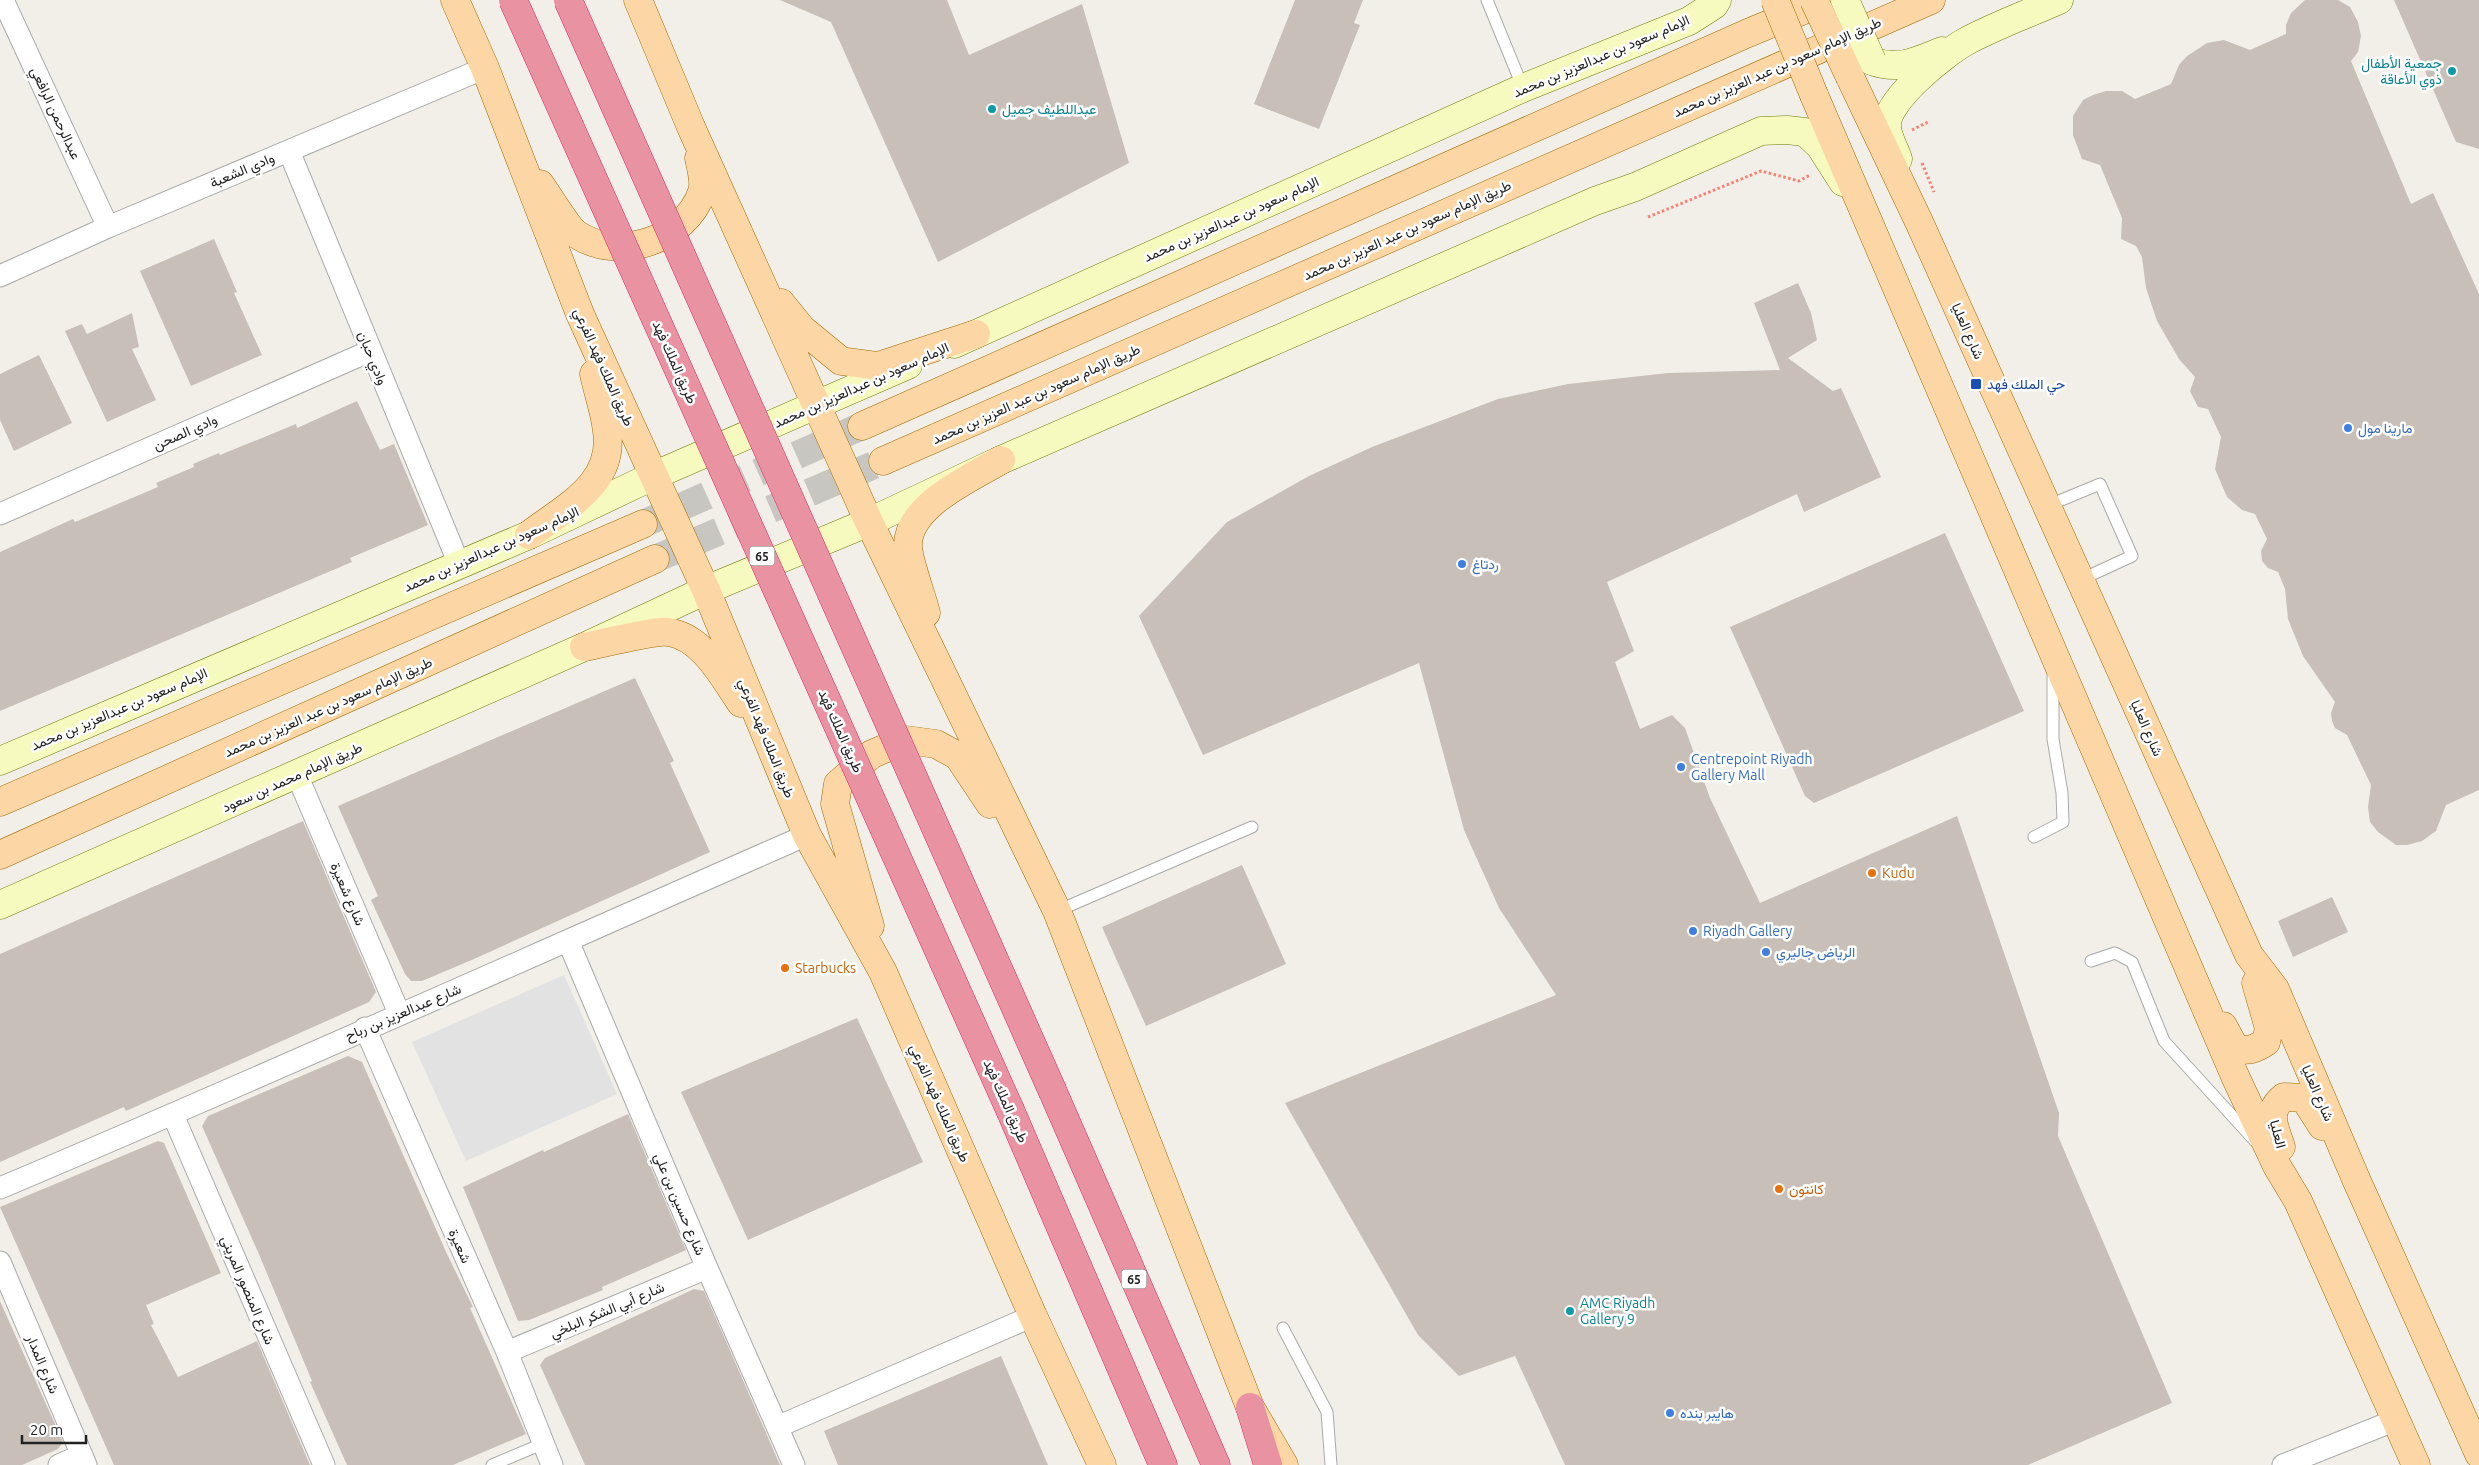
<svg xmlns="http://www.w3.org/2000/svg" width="2479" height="1465" font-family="Ubuntu,Vazirmatn,sans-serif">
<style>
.parking{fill:#e2e2e2}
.building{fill:#c7bfb8}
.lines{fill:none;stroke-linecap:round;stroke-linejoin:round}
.primary-tunnel{stroke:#c8c6c1;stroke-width:28;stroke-dasharray:28 14;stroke-linecap:butt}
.lane-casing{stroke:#a9a9a9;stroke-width:13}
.street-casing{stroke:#a9a9a9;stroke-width:23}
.secondary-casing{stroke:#707d05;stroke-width:29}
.primary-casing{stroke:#a06b00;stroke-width:29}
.highway-casing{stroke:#dc2a67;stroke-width:29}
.path{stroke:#fa8072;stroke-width:3;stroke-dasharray:2.5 2.5;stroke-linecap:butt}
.lane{stroke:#fff;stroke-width:11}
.street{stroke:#fff;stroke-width:21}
.secondary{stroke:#f7fabf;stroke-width:28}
.primary{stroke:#fcd6a4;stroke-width:28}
.highway{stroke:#e892a2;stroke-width:28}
.secondary-bridge-casing{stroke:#707d05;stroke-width:29;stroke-linecap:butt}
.primary-bridge-casing{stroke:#a06b00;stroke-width:29;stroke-linecap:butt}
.highway-bridge-casing{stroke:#dc2a67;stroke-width:29;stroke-linecap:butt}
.secondary-bridge{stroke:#f7fabf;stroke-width:28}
.primary-bridge{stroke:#fcd6a4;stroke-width:28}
.highway-bridge{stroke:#e892a2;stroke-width:28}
.culture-dot{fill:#0f9aa8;stroke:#fff;stroke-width:2}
.transit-dot{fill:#1a4fb4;stroke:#fff;stroke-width:2}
.shop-dot{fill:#3f7fe0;stroke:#fff;stroke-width:2}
.food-dot{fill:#e8710a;stroke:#fff;stroke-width:2}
.labels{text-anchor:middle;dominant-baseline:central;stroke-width:5;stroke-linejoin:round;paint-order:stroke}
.shield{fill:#fff;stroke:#646464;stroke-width:1}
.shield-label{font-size:12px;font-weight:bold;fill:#222}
.street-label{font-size:14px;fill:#222;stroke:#fff}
.culture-label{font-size:14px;fill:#0d838f;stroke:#fff;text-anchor:start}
.transit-label{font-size:14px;fill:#164399;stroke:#fff;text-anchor:start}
.shop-label{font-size:14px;fill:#366cbe;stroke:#fff;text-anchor:start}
.food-label{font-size:14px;fill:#c56008;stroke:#fff;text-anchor:start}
</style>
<rect width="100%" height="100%" fill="#f2efe9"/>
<path class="parking" d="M564,975L617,1094L466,1161L412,1042Z"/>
<path class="building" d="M780,0H947L969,55L1082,4L1129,163L938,262L831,22Z
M1295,0H1363L1354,23L1360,25L1319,129L1254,104Z
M2305,0H2338L2350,7L2358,22L2361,36L2358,52L2351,61L2411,204L2433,193L2479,294V790L2446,805L2436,831L2422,841L2407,845H2396L2378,832L2370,822L2368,807L2371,785L2347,735L2335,728L2332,721L2331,713L2335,702L2303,656L2288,619L2285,589L2278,572L2268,568L2262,561L2261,551L2267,539L2255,514L2242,510L2227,497L2215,469L2221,437L2208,409L2198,407L2190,391L2195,377L2179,359L2157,321L2146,288L2142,257L2136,246L2121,239L2122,218L2100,165L2082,159L2073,135V116L2083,100L2093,95L2106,91H2122L2135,99L2171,84L2179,65L2187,56L2207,43L2224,40L2250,50L2286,34V25L2291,13Z
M2394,0H2479V149L2456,142Z
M214,239L237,292L234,293L262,355L191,386L140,271Z
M1798,283L1811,313L1817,340L1788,358L1833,391L1841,388L1881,477L1804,512L1797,494L1607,582L1634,651L1615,662L1640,729L1672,715L1685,728L1710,798L1760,903L1957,816L2059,1113L2058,1136L2172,1403L2028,1465H1565L1515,1356L1459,1376L1418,1335L1285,1103L1556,995L1499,908L1464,830L1419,663L1203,755L1139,616L1227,522L1309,476L1372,447L1498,399L1568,384L1668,373L1780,370L1754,303Z
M132,313L139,347L132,349L156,400L107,422L65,331L82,324L87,334Z
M39,355L72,423L14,451L0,420V374Z
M357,401L380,450L394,444L428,525L350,558L352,562L0,711V552L73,519L75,522L158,487L156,483L194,467L193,464L219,453L220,455L296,424L297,428Z
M1945,533L2024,711L1814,803L1805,796L1730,627Z
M635,678L674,761L670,763L710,852L474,959L422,981H411L405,974L371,900L378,896L338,806Z
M303,821L376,992L369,1002L126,1111L124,1107L0,1162V954Z
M1242,865L1286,964L1146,1026L1102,927Z
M2332,897L2348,932L2293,957L2278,921Z
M857,1018L923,1162L748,1240L681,1092Z
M348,1056L362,1062L447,1254L473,1307L470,1308L526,1434L453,1465H347L310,1382L312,1381L258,1252L202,1126L208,1116Z
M628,1114L686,1250L602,1287L603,1290L529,1320L518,1321L463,1187L543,1150L544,1152Z
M158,1141L164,1143L221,1273L146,1305L154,1324L151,1325L178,1377L257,1341L310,1465H114L0,1207Z
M694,1289L704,1291L780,1465H585L540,1365L545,1358Z
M0,1301L63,1442L58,1449L22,1465H0Z
M1001,1356L1048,1465H838L824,1431Z"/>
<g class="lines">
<path class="primary-tunnel" d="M643,524L862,426
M655,559L883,461"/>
<g class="lane-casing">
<path id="lane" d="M1487,0L1523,88
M2047,506L2100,484L2132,556L2080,580
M2034,837L2063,822L2062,793L2053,739V674
M1057,911L1252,827
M2091,961L2115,953L2132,962L2164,1041L2255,1141
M1283,1328L1327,1412L1331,1465
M492,1465L542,1444"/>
</g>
<g class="street-casing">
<path id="street" d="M3,0L108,227
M289,151L459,564
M0,276L108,227L485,68
M0,514L370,351
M297,775L399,1013
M568,941L707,1268L794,1465
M365,1028L507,1352L552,1465
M173,1115L324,1465
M0,1188C270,1074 538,953 807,835
M0,1262L86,1465
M507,1352L707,1268
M777,1427L1033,1316
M59,1465L82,1455
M2283,1465L2396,1420"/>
</g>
<g class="secondary-casing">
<path id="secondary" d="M1872,61C1898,71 1917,61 1942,51
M1898,159C1895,149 1887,137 1887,126C1885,101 1944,54 1965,42C1994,26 2028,14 2059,0
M954,344L1523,88L1689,21L1714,5L1717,0
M0,761L529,535L653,476L908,365
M0,905L584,647L706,590L869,522L1001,460L1595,201L1635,187L1761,131L1787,130L1805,132L1820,146L1843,182"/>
</g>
<g class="primary-casing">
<path id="primary" d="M455,0L485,68L580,314L706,590L807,835L883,972L1033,1316L1102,1465
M638,0L691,127L869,522L1057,911L1250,1407L1284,1465
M1850,77L1920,224L2249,955L2275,989L2356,1179L2479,1454
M1814,95L2235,1076L2277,1166L2298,1201L2416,1465
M540,184C548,195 567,227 576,234C618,262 685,241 702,192C705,183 701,167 699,158
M781,303L802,329L841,361L878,366L976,334
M862,426L1748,33L1828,0
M883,461L1931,0
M529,535C565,507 615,484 607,431C605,412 598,393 594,374
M926,613C922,596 909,563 908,547C906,506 971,478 1001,460
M584,647C600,644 656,630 668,632C703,637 723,677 741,703
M0,802L643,524
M0,855L655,559
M870,926L835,804L838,784L872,754L906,740L936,744L958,756L990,804
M2223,1026L2235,1048C2248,1052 2255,1049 2266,1042L2269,1028L2256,983
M2281,1147C2275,1127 2265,1112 2284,1097L2304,1098L2322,1126"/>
</g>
<g class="highway-casing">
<path id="highway" d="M1053,1092L1216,1465
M1011,1112L1163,1465
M1250,1407L1268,1465"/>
</g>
<path class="path" d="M1912,130L1928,122
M1922,163L1934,192
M1648,217L1761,171L1799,181L1810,175"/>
<use href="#lane" class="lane"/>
<use href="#street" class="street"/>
<use href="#secondary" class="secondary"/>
<use href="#primary" class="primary"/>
<use href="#highway" class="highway"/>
<g class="secondary-bridge-casing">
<path id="secondary-bridge" d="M1845,0L1872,61"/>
</g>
<g class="primary-bridge-casing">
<path id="primary-bridge" d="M1775,0L1814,95
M1814,0L1850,77"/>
</g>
<g class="highway-bridge-casing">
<path id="highway-bridge" d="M513,0L1011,1112
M568,0L1053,1092"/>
</g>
<use href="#secondary-bridge" class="secondary-bridge"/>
<use href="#primary-bridge" class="primary-bridge"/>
<use href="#highway-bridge" class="highway-bridge"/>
</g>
<g class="culture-dot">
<circle cx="2452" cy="71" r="5"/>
<circle cx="992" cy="109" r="5"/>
<circle cx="1570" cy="1311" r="5"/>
</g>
<rect class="transit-dot" x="1970" y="378" width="12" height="12" rx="2.5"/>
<g class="shop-dot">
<circle cx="2348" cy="428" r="5"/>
<circle cx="1462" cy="564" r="5"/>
<circle cx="1681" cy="767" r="5"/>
<circle cx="1693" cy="931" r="5"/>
<circle cx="1766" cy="952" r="5"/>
<circle cx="1670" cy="1413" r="5"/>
</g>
<g class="food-dot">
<circle cx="1872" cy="873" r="5"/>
<circle cx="785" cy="968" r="5"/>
<circle cx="1779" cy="1189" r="5"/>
</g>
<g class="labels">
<g class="shield">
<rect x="749.5" y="546.5" width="25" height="19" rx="4"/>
<rect x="1121.5" y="1269.5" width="25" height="19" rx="4"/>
</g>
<g class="shield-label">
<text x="762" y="556">65</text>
<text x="1134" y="1279">65</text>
</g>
<g class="street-label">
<text transform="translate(1601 56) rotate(-23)">الإمام سعود بن عبدالعزيز بن محمد</text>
<text transform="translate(1777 67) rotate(-24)">طريق الإمام سعود بن عبد العزيز بن محمد</text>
<text transform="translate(56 113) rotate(65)">عبدالرحمن الرافعي</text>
<text transform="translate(242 170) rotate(-23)">وادي الشعبة</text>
<text transform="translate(1231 219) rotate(-24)">الإمام سعود بن عبدالعزيز بن محمد</text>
<text transform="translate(1407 230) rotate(-24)">طريق الإمام سعود بن عبد العزيز بن محمد</text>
<text transform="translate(1968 331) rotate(66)">شارع العليا</text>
<text transform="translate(373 358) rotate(68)">وادي حبان</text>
<text transform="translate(675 362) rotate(66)">طريق الملك فهد</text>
<text transform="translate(604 367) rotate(66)">طريق الملك فهد الفرعي</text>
<text transform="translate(861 385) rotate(-24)">الإمام سعود بن عبدالعزيز بن محمد</text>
<text transform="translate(1036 394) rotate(-24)">طريق الإمام سعود بن عبد العزيز بن محمد</text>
<text transform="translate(185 432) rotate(-24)">وادي الصحن</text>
<text transform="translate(491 549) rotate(-24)">الإمام سعود بن عبدالعزيز بن محمد</text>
<text transform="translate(328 707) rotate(-24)">طريق الإمام سعود بن عبد العزيز بن محمد</text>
<text transform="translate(119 709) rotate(-23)">الإمام سعود بن عبدالعزيز بن محمد</text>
<text transform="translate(2147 728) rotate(66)">شارع العليا</text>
<text transform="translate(841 731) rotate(66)">طريق الملك فهد</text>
<text transform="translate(767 738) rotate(68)">طريق الملك فهد الفرعي</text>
<text transform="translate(292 777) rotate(-24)">طريق الإمام محمد بن سعود</text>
<text transform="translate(348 894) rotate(67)">شارع شعيرة</text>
<text transform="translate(403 1012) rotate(-23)">شارع عبدالعزيز بن رباح</text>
<text transform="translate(2318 1093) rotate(66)">شارع العليا</text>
<text transform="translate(1006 1101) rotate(66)">طريق الملك فهد</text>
<text transform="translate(940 1103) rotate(66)">طريق الملك فهد الفرعي</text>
<text transform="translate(2278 1134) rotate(75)">العليا</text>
<text transform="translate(680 1204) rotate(67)">شارع حسين بن علي</text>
<text transform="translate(460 1246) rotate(66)">شعيرة</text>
<text transform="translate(248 1290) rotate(67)">شارع المنصور المريني</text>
<text transform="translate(607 1310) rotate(-23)">شارع أبي الشكر البلخي</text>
<text transform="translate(43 1364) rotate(67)">شارع المدار</text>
</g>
<g class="culture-label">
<text x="2442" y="63" text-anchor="end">جمعية الأطفال<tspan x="2442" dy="16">ذوي الأعاقة</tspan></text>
<text x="1002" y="109">عبداللطيف جميل</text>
<text x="1580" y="1303">AMC Riyadh<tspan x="1580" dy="16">Gallery 9</tspan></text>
</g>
<g class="transit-label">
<text x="1987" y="384">حي الملك فهد</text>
</g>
<g class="shop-label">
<text x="2358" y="428">مارينا مول</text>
<text x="1472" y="564">ردتاغ</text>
<text x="1691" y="759">Centrepoint Riyadh<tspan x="1691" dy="16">Gallery Mall</tspan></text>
<text x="1703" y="931">Riyadh Gallery</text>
<text x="1776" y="952">الرياض جاليري</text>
<text x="1680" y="1413">هايبر بنده</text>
</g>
<g class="food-label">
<text x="1882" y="873">Kudu</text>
<text x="795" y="968">Starbucks</text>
<text x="1789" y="1189">كانتون</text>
</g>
</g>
<path d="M22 1435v8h64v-8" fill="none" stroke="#222222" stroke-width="2.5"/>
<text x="30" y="1435" font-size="15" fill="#222222" stroke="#ffffff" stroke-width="4" paint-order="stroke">20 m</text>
</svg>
